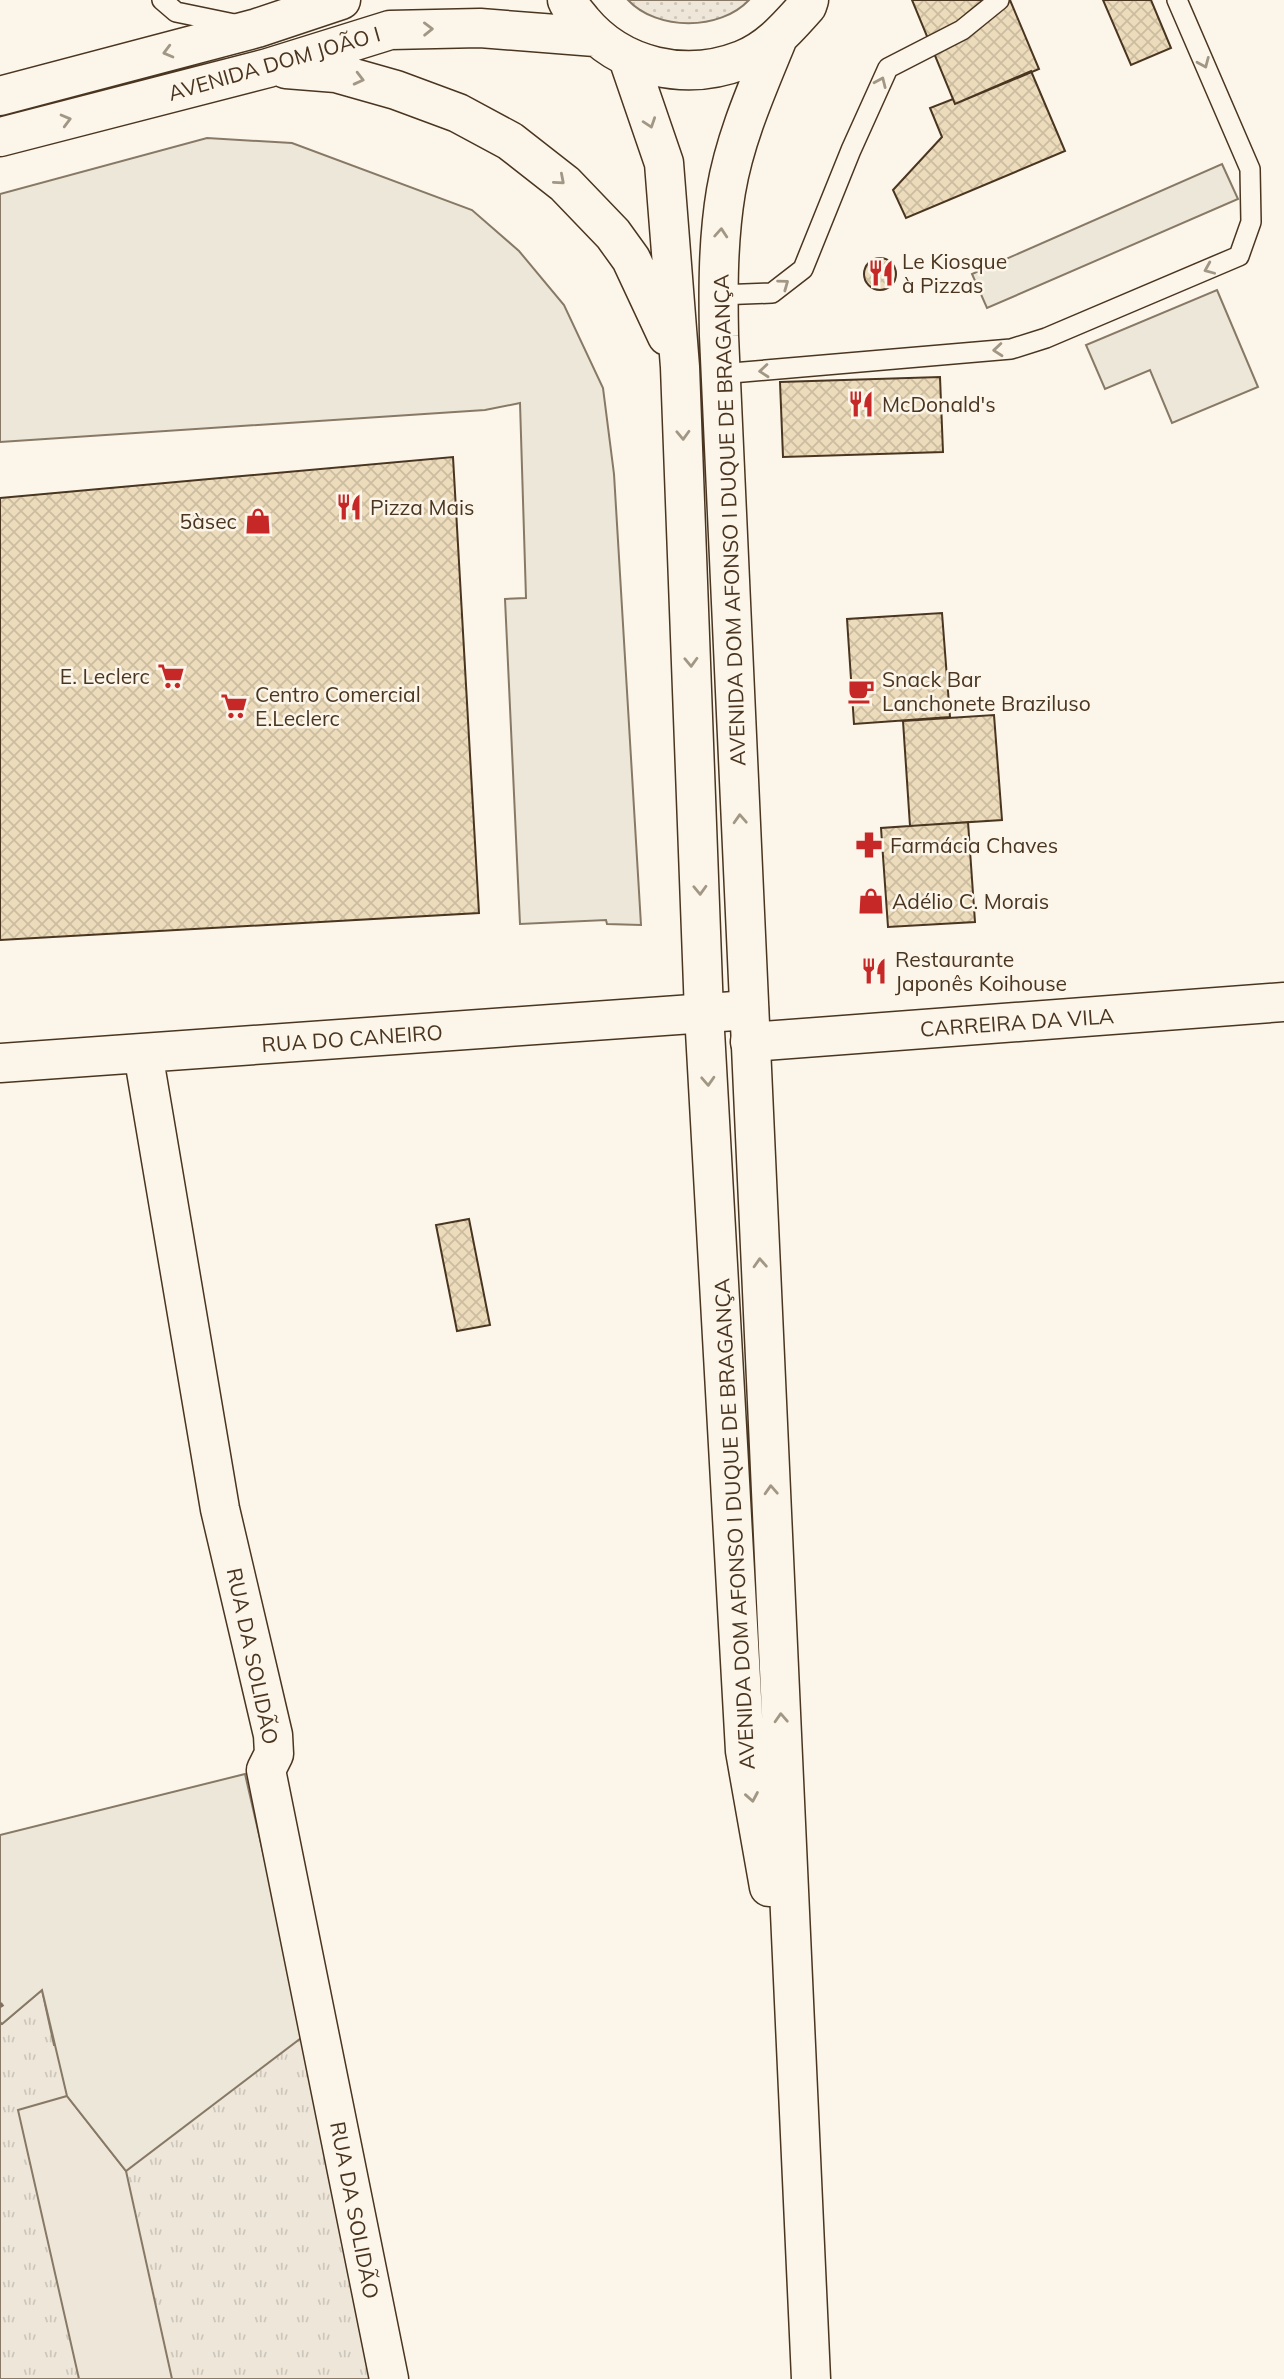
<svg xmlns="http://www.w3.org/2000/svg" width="1284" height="2379" font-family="Mulish,sans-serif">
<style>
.grass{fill:url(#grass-dots);stroke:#887966;stroke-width:2}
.park{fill:url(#park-tufts);stroke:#887966;stroke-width:2}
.garden{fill:#ede6d9;stroke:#887966;stroke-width:2}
.parking{fill:#ede7d9;stroke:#887966;stroke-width:2}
.building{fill:url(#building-cross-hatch);stroke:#4a3520;stroke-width:2}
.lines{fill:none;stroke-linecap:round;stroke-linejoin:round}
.service-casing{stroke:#4a3520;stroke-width:22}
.minor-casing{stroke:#4a3520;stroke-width:41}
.primary-casing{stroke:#4a3520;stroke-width:41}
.path{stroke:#7f6f5c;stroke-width:4.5;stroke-dasharray:5 3.5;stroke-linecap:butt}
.service{stroke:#fbf6e9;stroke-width:19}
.minor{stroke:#fbf6e9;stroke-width:38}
.primary{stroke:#fbf6e9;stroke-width:38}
.oneway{stroke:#a29684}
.labels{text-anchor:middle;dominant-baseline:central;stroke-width:5;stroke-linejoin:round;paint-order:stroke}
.street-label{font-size:21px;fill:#4a3520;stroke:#fbf6e9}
.poi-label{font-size:21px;fill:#4a3520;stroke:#fbf6e9;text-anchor:start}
</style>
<defs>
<pattern id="grass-dots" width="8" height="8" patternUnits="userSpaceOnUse" patternTransform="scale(1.75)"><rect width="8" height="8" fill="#ede6d9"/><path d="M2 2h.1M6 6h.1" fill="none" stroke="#cdc6ba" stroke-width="1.8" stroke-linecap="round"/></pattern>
<pattern id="park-tufts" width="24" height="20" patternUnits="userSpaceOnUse" patternTransform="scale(1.75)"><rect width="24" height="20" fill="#ede6d9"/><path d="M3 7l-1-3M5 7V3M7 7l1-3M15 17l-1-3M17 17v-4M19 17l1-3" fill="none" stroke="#cdc6ba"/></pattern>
<pattern id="building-cross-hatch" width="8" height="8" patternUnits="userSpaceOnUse" patternTransform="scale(1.75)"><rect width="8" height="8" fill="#ecdcbc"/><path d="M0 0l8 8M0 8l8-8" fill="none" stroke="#ccbda1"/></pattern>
</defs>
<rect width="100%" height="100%" fill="#fbf6e9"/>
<path class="grass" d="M628,0H749C720,31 657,31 628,0Z"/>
<path class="park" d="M42,1990L54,2045L305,2035L388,2379H0V2022L2,2024Z"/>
<path class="garden" d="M67,2096L126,2171L172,2379H79L18,2110Z"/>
<path class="parking" d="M207,138L292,143L472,210L519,251L564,305L603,388L614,474L641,925L607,924L606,920L520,924L505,599L526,598L520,403L485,410L0,442V194Z
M1222,164L1238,199L987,308L972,274Z
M1217,290L1258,387L1172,423L1150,370L1105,389L1086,345Z
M245,1774L305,2035L126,2171L67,2096L42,1990L2,2024L0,2022V1835Z"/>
<path class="building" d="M912,0H1010L1039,69L955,104Z
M1103,0H1151L1171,48L1131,65Z
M1031,71L1065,151L906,218L893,190L942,137L930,108L953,99L955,104Z
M864 274a16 16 0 1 1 32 0a16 16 0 1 1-32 0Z
M940,377L943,452L783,457L780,382Z
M453,457L479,913L0,940V498Z
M942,613L950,717L854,724L847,619Z
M994,715L1002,820L910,826L903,721Z
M968,822L975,922L888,927L881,828Z
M469,1219L490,1325L457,1331L436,1225Z"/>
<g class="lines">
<g class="service-casing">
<path id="service" d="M162,0L176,12L239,25
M718,295L772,293L803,269L851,150L888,68L962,30L999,0
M720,374L1011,349L1046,338L1239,256L1251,222L1250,169L1177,0"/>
</g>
<g class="minor-casing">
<path id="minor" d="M750,1042L1284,1002
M143,1053L220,1509L273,1735L274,1754L266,1770L389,2379
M0,1063L749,1010"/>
</g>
<g class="primary-casing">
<path id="primary" d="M567,0C570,8 577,14 582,21C621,68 686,82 742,60C770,49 788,27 807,6L809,0
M777,40C757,89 735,138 726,191C718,239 718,288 719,336L811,2379
M628,58L664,163L680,367L704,1013L745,1751L769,1887
M286,69L336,73L396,90L458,113L510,141L565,184L613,234L631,259L667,336
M0,96L257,28L341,0
M0,137L268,68L390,30L480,28L595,37"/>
</g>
<path class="path" d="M0,2006L3,2004"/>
<use href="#service" class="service"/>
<use href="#minor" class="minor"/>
<use href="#primary" class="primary"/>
</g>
<defs><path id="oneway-chevron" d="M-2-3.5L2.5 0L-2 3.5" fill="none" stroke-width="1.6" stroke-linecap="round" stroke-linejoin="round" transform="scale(1.75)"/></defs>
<g class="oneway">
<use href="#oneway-chevron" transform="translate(428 29) rotate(-1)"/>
<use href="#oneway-chevron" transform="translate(168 52) rotate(165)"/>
<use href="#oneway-chevron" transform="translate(1204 63) rotate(67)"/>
<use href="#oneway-chevron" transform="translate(359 79) rotate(14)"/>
<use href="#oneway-chevron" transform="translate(881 82) rotate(-66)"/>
<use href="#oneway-chevron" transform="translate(66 120) rotate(-15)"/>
<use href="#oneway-chevron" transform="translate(650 123) rotate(71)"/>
<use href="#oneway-chevron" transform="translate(560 180) rotate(41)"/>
<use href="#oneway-chevron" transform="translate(721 233) rotate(-86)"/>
<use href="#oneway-chevron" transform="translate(1209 269) rotate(157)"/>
<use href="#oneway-chevron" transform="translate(784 284) rotate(-36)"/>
<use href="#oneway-chevron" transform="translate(998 350) rotate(175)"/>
<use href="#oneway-chevron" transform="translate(764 371) rotate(175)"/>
<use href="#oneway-chevron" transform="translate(683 435) rotate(88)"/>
<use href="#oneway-chevron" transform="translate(691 662) rotate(88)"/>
<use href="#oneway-chevron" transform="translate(740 819) rotate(-93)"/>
<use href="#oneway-chevron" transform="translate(700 890) rotate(88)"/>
<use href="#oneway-chevron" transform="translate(708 1081) rotate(87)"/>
<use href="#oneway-chevron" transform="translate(760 1263) rotate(-93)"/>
<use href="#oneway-chevron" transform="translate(771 1490) rotate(-93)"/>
<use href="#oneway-chevron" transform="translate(781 1718) rotate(-93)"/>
<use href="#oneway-chevron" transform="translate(752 1797) rotate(80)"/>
</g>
<defs>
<g id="restaurant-bare" transform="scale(2.1)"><path d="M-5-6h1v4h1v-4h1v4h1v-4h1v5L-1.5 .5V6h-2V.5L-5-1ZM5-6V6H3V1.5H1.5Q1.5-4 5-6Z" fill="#c62828" stroke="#fbf6e9" stroke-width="2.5" paint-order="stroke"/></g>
<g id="shop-bare" transform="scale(2.1)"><path d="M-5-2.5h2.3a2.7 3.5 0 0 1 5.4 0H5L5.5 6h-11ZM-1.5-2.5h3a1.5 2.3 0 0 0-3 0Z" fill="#c62828" stroke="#fbf6e9" stroke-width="2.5" paint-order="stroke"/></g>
<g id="supermarket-bare" transform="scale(2.1)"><path d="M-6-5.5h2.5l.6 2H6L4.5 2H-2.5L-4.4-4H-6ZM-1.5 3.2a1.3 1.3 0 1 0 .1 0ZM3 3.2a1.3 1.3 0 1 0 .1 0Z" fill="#c62828" stroke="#fbf6e9" stroke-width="2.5" paint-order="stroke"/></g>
<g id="cafe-bare" transform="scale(2.1)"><path d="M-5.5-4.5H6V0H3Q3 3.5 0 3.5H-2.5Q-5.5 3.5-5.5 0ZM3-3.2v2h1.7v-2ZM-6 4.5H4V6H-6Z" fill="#c62828" stroke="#fbf6e9" stroke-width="2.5" paint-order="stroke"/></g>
<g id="pharmacy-bare" transform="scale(2.1)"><path d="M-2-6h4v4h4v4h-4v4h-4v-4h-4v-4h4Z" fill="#c62828" stroke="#fbf6e9" stroke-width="2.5" paint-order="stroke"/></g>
</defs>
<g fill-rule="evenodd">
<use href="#restaurant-bare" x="881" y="273"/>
<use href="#restaurant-bare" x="861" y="404"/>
<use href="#restaurant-bare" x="349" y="507"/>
<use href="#shop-bare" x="258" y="521"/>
<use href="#supermarket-bare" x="171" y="676"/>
<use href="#cafe-bare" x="861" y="691"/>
<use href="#supermarket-bare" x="234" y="706"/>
<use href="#pharmacy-bare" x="869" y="845"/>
<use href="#shop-bare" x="871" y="901"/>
<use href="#restaurant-bare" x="874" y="971"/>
</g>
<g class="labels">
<g class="street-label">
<text transform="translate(274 63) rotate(-16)">AVENIDA DOM JOÃO I</text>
<text transform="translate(729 520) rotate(-92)">AVENIDA DOM AFONSO I DUQUE DE BRAGANÇA</text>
<text transform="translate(1017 1022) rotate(-4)">CARREIRA DA VILA</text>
<text transform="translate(352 1038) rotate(-4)">RUA DO CANEIRO</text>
<text transform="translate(734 1524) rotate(-93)">AVENIDA DOM AFONSO I DUQUE DE BRAGANÇA</text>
<text transform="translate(253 1656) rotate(78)">RUA DA SOLIDÃO</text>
<text transform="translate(355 2210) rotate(79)">RUA DA SOLIDÃO</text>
</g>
<g class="poi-label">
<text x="902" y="261">Le Kiosque<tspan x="902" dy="24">à Pizzas</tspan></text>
<text x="882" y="404">McDonald's</text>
<text x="370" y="507">Pizza Mais</text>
<text x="237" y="521" text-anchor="end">5àsec</text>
<text x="150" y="676" text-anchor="end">E. Leclerc</text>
<text x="882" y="679">Snack Bar<tspan x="882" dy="24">Lanchonete Braziluso</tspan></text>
<text x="255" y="694">Centro Comercial<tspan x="255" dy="24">E.Leclerc</tspan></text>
<text x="890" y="845">Farmácia Chaves</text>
<text x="892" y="901">Adélio C. Morais</text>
<text x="895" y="959">Restaurante<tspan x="895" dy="24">Japonês Koihouse</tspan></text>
</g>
</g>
</svg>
